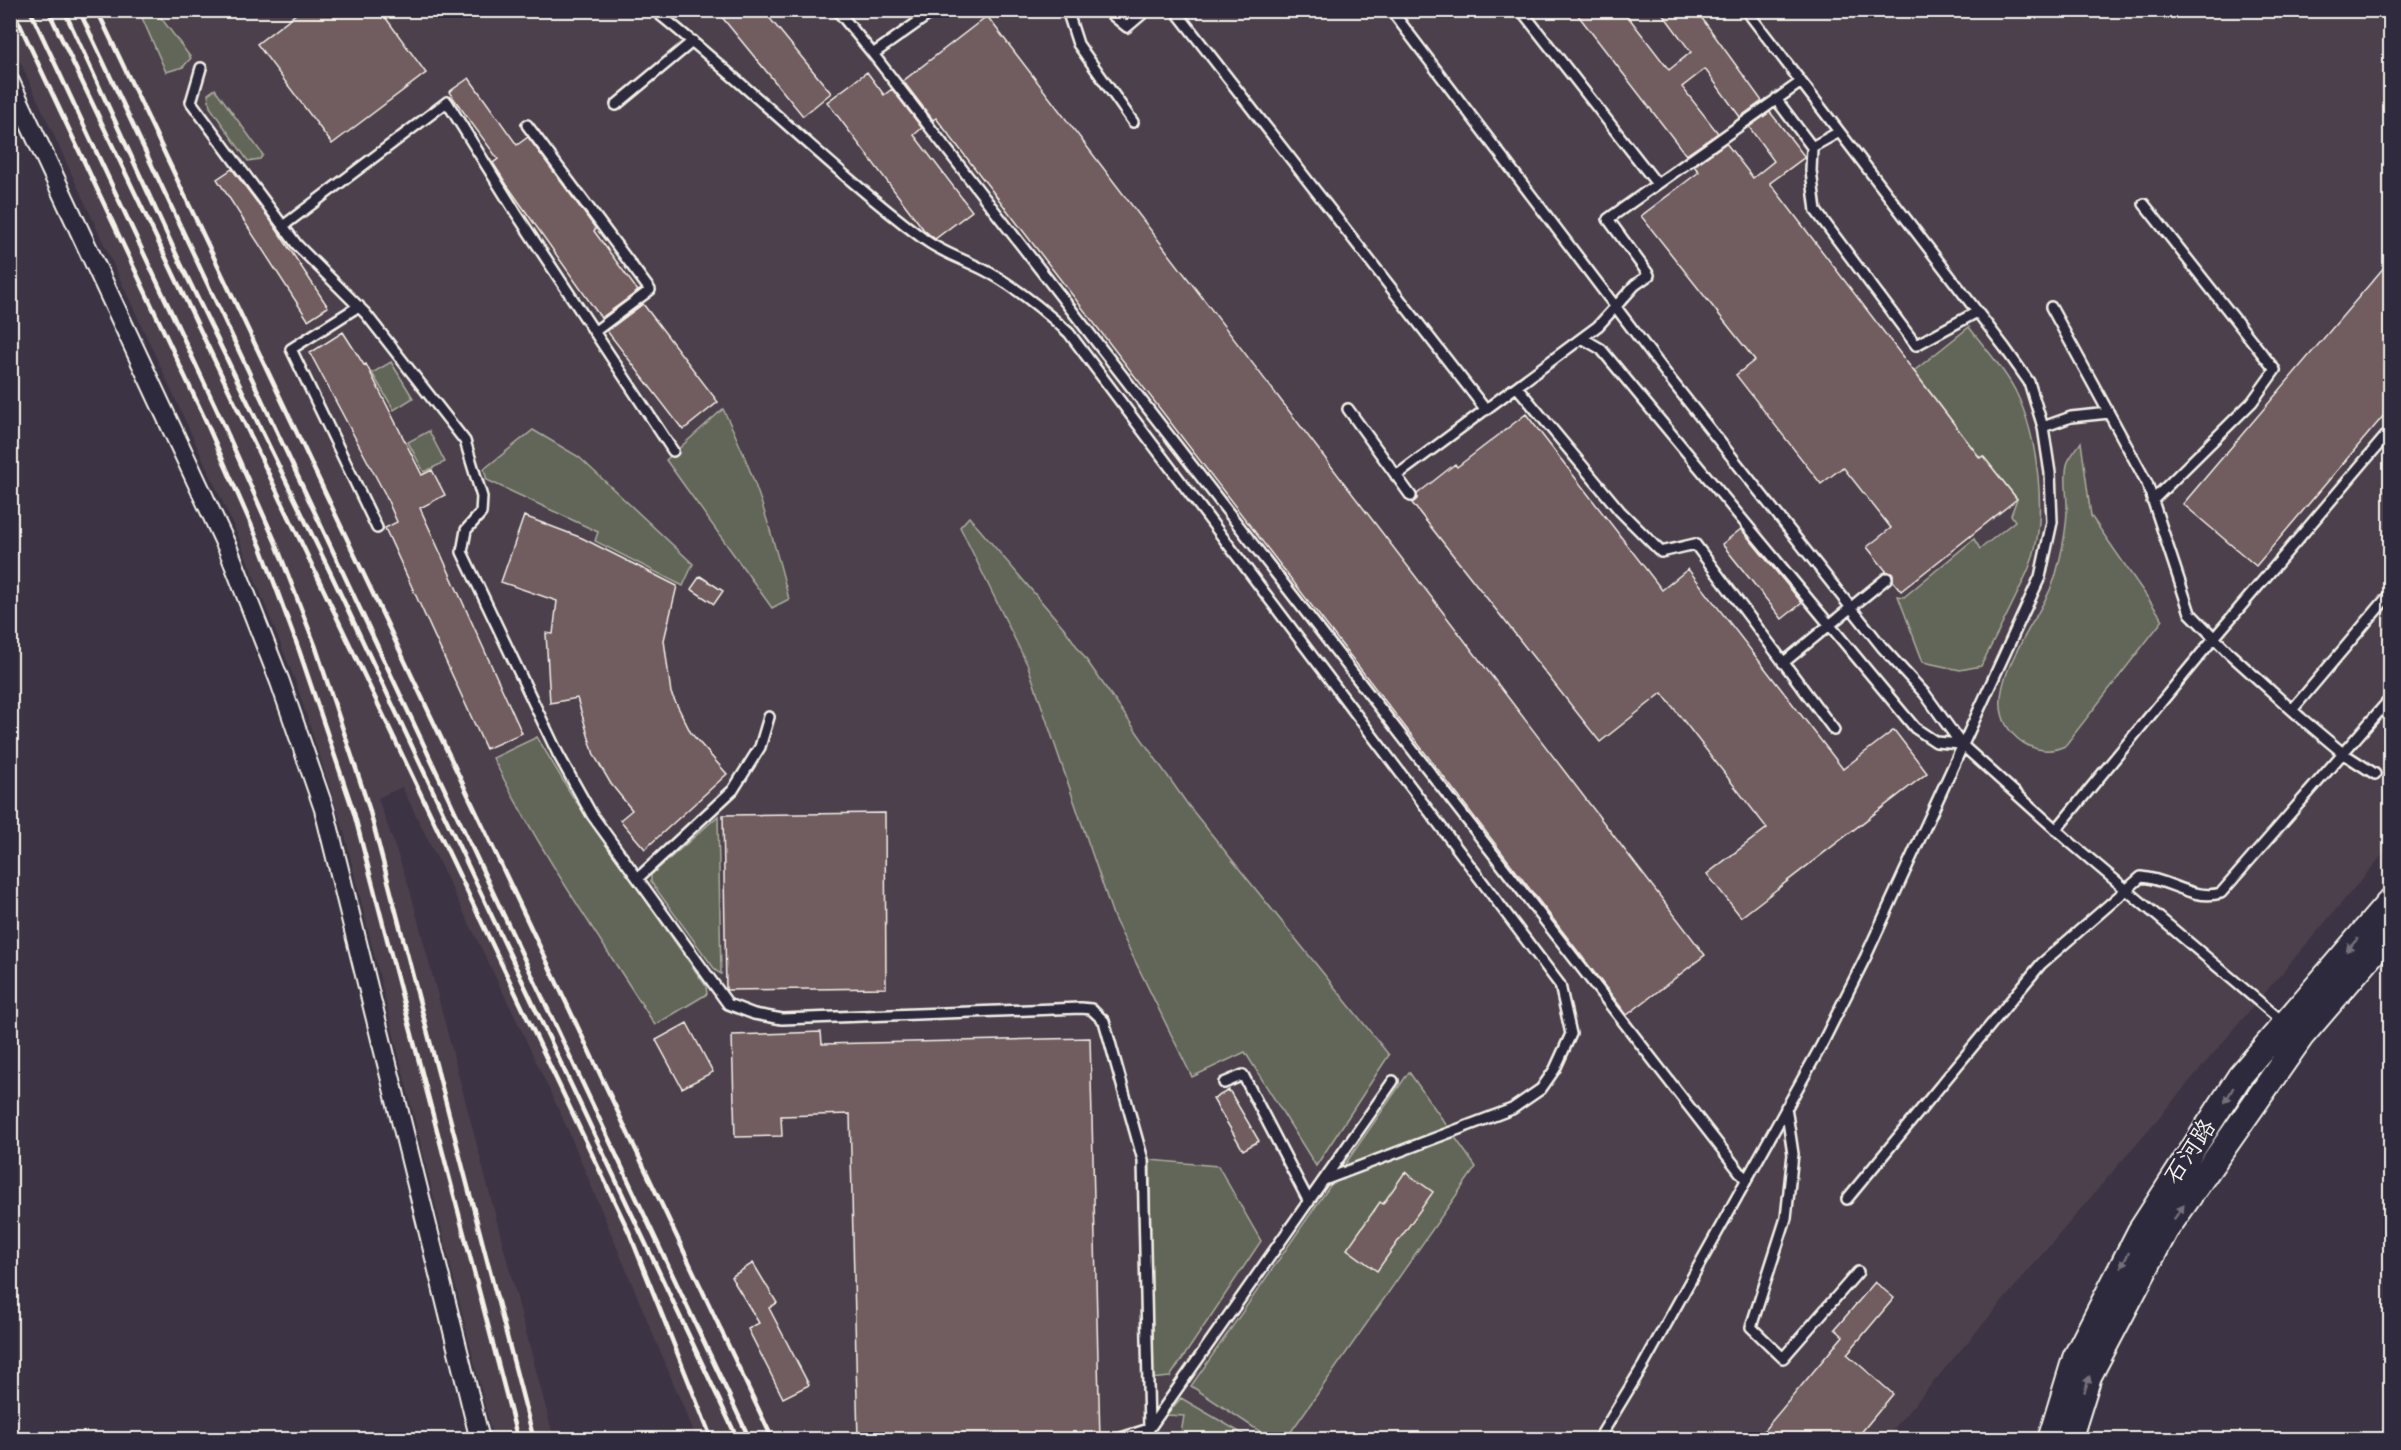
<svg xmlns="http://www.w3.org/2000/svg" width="2401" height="1450" font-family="Dekko,'LXGW WenKai TC',sans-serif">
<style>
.built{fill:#4c404c}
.green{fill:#626658;stroke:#abaca0;stroke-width:1.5}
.building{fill:#715c5f;stroke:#f4f1e8;stroke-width:1.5}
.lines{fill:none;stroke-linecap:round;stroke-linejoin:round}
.lane-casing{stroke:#f4f1e8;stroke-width:14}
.street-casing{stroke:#f4f1e8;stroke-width:22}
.secondary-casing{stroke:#f4f1e8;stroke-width:28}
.lane{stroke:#2f2a3d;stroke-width:9}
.street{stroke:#2f2a3d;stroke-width:18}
.secondary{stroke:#2f2a3d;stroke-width:24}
.rail{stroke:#f4f1e8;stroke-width:4.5}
.oneway{fill:#747079}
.labels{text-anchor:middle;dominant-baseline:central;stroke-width:4.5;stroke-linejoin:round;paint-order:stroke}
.street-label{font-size:24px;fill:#f4f1e8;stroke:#2f2a3d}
</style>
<rect width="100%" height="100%" fill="#3c3444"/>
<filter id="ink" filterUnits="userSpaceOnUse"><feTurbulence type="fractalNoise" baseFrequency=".0167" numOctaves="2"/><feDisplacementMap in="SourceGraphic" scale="12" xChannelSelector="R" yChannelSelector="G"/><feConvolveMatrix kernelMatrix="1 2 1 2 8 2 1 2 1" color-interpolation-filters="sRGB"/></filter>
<g filter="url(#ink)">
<path class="built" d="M10,11H2390V846L1885,1439L697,1440L568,1130L518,1023L402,787L378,798L410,890L554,1439H493L344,832L296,683L235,529L11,42Z"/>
<path class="green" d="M139,11H156L191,58L183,67L166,72Z
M215,89L263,155L260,159L248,161L210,107L208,94Z
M1969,327C1984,347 2003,367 2015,390C2038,436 2049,519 2029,568C2015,601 1997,634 1981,666L1960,670L1923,662L1898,596L1904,597L1974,539L1980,549L2015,521L2011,515L2017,499L1983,456L1980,458L1914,371Z
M391,362L413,398L394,410L372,373Z
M723,409C754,470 772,533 789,599L772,608L666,460Z
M533,430L579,457L693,564L683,586L595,541L598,532L487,480L484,469Z
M429,431L445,462L424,472L408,442Z
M2081,442L2091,516L2163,620L2065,746C2050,753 2036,751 2022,742C1963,701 2044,620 2056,574C2062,552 2067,530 2067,507C2067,494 2064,478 2067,465C2068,458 2077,449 2081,442Z
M969,517L1064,628L1188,805L1389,1055L1316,1166L1245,1052L1192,1077L1114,918L1028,666L960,527Z
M537,737L573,797L706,986L707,994L655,1025C599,937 539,851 493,758Z
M718,816L721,974L716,971L651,882V875Z
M1409,1072L1476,1167L1286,1439H1271L1191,1386Z
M1150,1160L1218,1166L1261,1241L1170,1377L1151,1379Z
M1181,1398L1250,1438L1180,1439L1184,1416L1166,1415Z"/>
<path class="building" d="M301,10H380L426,73L332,144L257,44Z
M716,10H763L831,93L803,116Z
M1574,10H1623L1669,70L1691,52L1660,10H1696L1762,101L1740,117L1705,69L1682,87L1718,133L1686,155Z
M987,16L1705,955L1627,1015L936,118L933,120L903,81Z
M867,72L884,95L892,89L922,128L914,135L972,211L935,239L924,230L827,102Z
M469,78L517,145L528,137L596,229L594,231L638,291L601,318L507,185L493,163L498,159L449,92Z
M1770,112L1805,157L1770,183L1980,458L1983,456L2017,499L1901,591L1893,581V574L1886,571L1867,547L1891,528L1843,467L1821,484L1736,375L1755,360L1641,216L1699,172L1694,166L1726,143L1753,178L1774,161L1749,127Z
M232,169L271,221L328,307L308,320L217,179Z
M2391,259V407L2256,566L2183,504Z
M643,304L718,402L683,430L607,331Z
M343,332L364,365L366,364L422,475L432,470L445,495L420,508L522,733L486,749L385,528L397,522L385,494L310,353Z
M1526,414L1662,590L1688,569L1843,769L1894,730L1927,773L1741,917L1707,874L1767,828L1662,693L1600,742L1412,503L1417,499V494L1455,464L1457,467Z
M524,516L582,538L677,586L664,640L671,693L691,733L727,774L645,849L620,820L632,810L611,784L594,755L577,698L550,703L546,633L553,634L557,601L501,582Z
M1741,529L1802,603L1782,619L1722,544Z
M700,576L723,591L714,604L691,589Z
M885,813L886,988L726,990L723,815Z
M687,1023L713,1072L682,1088L656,1040Z
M821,1032L822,1044L1090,1038L1100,1440H858L850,1114L781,1116L782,1136L735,1137L732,1035Z
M1229,1090L1259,1141L1243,1150L1213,1099Z
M1405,1172L1433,1192L1377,1271L1347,1249L1380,1202L1383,1204Z
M753,1263L777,1303L769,1308L809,1385L783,1398L748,1329L759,1323L731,1277Z
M1875,1282L1894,1298L1847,1354L1893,1394L1855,1440H1756L1843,1336L1835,1329Z"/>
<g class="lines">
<g class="lane-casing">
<path id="lane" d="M654,10C747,84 830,169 925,240C944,254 969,261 990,273C1020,290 1044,310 1069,333L1560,985L1571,1034L1555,1069L1541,1089L1512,1109L1324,1180
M837,10L873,54
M935,10L873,54L1746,1180
M1067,10L1078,44L1133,122
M1106,10L1127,27L1147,10
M1175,10L1486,410
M1391,10L1671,380L1882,647L1925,694L1961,744L2071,843L2283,1022
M1521,10L1657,184
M201,68L191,102L297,245L366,314L465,441L482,497L481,513L466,530L462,552L558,754L592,815L728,1004L754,1014L782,1019L1081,1008L1091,1009L1104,1021L1143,1160L1149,1429
M1776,99L1812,147L1811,171L1816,211L1916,345L1977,312
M616,105L693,41
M527,125L650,290L594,332
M1812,147L1839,132
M2144,204L2275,370L2252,402L2152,501
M283,226L447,102L516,213L673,451
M359,306L291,349L377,528
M2051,307L2147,483L2190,613L2230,654L2301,718L2344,754L2375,774
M1582,338L1601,349L1915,728L1936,742L1961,744
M1517,387L1620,511L1661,552L1695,544L1834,730
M1348,409L1411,496
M2043,427L2071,417L2109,413
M1396,476L1598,326L1635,285L1649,275L1608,219L1801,82
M1783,663L1887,578
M2292,710L2390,594
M2056,830L2214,638L2390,431
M638,878L733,790L760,747L769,717
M1224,1083L1243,1075L1309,1202
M1786,1107L1793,1154L1786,1218L1751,1327L1783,1358L1858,1272
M1847,1199L2041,964L2141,877C2170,879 2192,901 2221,893L2390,699
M1115,1440L1149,1429L1393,1081
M1598,1440L1644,1364L1821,1046L1866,956L2040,577L2052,522L2050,473L2043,427L2029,382L2005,348L1746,10"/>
</g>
<g class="street-casing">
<path id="street" d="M10,82L228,549L280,682L324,809L480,1440"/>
</g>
<g class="secondary-casing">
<path id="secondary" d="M2050,1440L2075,1358L2140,1231L2240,1076L2390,901
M2069,1440L2089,1376L2166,1230L2301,1037L2390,933"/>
</g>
<use href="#lane" class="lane"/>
<use href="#street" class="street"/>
<use href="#secondary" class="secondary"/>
<path class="rail" d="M13,10L204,417L261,547L299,650L354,813L518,1440
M30,10L217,410L275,541L315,645L369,808L534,1440
M48,10L629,1232L712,1440
M64,10L178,258L332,576L738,1440
M79,10L750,1440
M97,10L773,1440"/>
</g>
<defs><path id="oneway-solid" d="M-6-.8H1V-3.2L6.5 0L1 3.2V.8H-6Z" transform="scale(1.5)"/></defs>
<g class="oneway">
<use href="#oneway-solid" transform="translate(2352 945) rotate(131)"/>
<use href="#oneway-solid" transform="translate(2229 1095) rotate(120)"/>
<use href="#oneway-solid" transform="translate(2179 1212) rotate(-55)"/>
<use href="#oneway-solid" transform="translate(2125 1260) rotate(117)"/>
<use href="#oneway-solid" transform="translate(2087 1384) rotate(-72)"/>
</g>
</g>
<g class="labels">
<g class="street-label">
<text transform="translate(2192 1153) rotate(-56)">石河路</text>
</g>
</g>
<rect width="2401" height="1450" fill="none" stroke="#2f2a3d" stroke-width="36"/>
<rect x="18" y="18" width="2365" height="1414" fill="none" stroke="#f4f1e8" stroke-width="2" filter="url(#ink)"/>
</svg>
